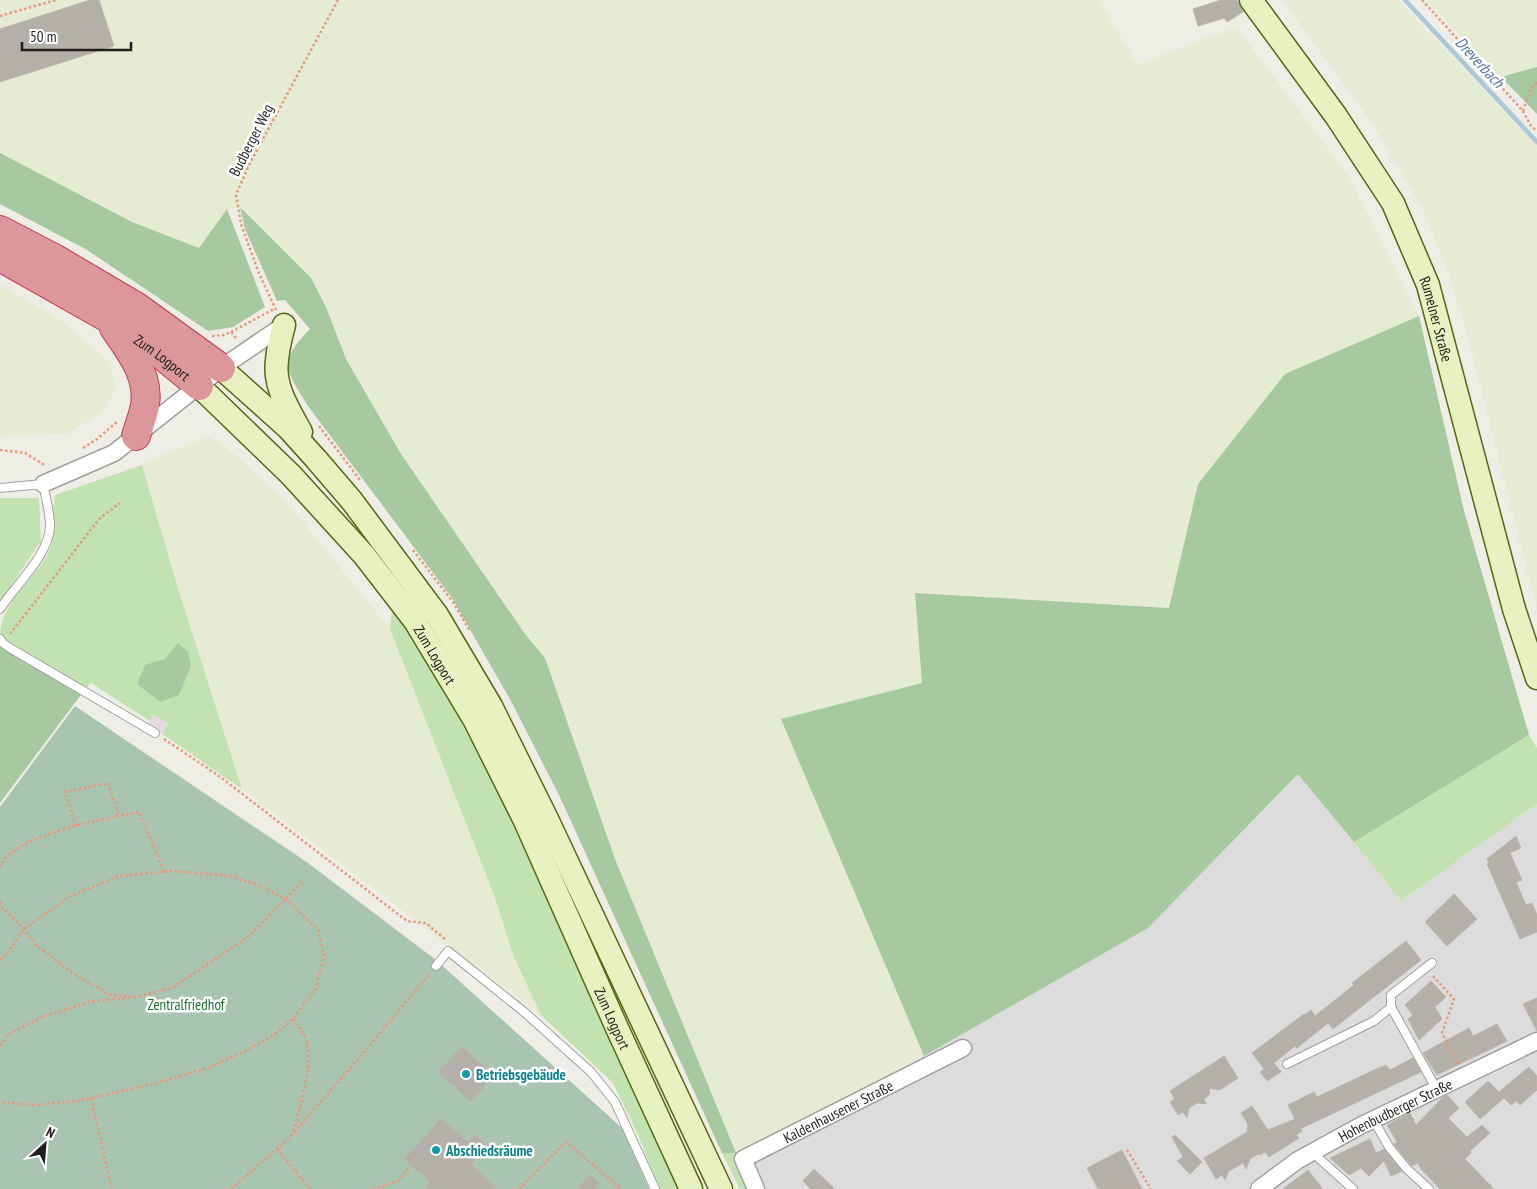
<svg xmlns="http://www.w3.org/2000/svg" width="1537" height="1189" font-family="'PT Sans Narrow',sans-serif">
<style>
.residential{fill:#dddcdc}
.industrial{fill:#e7d9e2}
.farmland{fill:#e6ebd4}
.grass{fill:#c3e2b2}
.forest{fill:#a6c9a0}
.cemetery{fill:#aac4b2}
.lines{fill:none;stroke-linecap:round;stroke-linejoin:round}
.stream{stroke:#acc7d7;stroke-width:4.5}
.building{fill:#b3afa9;stroke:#beb6aa}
.lane-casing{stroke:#a0a0a0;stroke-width:10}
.street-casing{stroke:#a0a0a0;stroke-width:19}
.secondary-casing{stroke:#536912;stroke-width:25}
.highway-casing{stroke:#c63a55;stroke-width:30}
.path{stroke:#e9977c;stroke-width:2.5;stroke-dasharray:2.5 2.5;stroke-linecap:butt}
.lane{stroke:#fff;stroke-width:8}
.street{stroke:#fff;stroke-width:16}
.secondary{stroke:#e8f2c0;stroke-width:22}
.highway{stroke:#dc979a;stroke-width:28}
.culture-dot{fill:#0f9aa8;stroke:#fff;stroke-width:2}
.labels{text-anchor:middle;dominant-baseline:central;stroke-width:5;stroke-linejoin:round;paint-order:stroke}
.street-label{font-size:15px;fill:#1f1f1f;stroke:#fff}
.park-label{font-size:15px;fill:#19712d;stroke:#fff}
.culture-label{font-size:15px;font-weight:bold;fill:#0d838f;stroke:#fff;text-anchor:start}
.water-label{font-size:16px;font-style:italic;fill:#5672a3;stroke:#fff}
</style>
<rect width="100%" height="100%" fill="#eeede6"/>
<path class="residential" d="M1299,773L1401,901L1537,804V1189H761L736,1153L924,1056L1148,928Z"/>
<path class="industrial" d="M154,715L168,724L162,734L147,725Z"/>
<path class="farmland" d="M0,0H1100L1136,65L1236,27L1348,175L1419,316L1285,374L1198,484L1169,608L915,593L922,683L781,719L924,1056L736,1153L615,859L545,658L525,634L401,454L346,359L326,307L241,207L227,209L199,249L132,222L0,153Z
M1282,0H1397L1537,145V611L1469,340L1449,274L1422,208L1372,123Z
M1427,0H1537V67L1501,77Z
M0,285L58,318L110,363L116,387L103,412L66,434L0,436Z
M207,436L224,445L283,498L390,629L494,895L514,957L541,1015L242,789L176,582L142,465Z"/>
<path class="grass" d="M142,465L176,582L242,789L162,734L168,724L154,715L150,721L91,683L86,688L0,638C0,598 37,581 50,549C54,538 53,529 53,518C53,511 54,503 55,495Z
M0,498H39L41,541L0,602Z
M392,610L422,653L477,747L544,888L679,1189H659L638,1135L613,1083L541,1015L514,957L494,895L390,629Z
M1529,735L1537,748V804L1401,901L1354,842Z
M722,1153H736L752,1189H740Z"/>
<path class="forest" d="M1537,67V114L1501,77Z
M0,153L132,222L199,248L227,209L265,307L233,327L208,331L87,250L0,204Z
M240,207L311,278L326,307L346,359L401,454L525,634L545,658L615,859L736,1153H722L560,797L511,701L452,598L308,406C286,370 277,362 310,329L285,300L277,301L245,229Z
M1419,316L1464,511L1529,735L1354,842L1298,774L1148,928L924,1056L781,719L922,683L915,593L1169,608L1198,484L1285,374Z
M0,638L86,688L0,803Z
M178,643L188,652L191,666L179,695L160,702L137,684L145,665L165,659Z"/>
<path class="cemetery" d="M75,706L308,863L436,960L622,1128L649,1189H0V807Z"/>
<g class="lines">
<path class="stream" d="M1405,0L1537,142"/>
</g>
<path class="building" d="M90,0H99L114,46L0,82V29Z
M1221,0H1237L1243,12L1227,22L1224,18L1198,26L1193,9Z
M1516,836L1521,848L1510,853L1522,880L1516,882L1526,905L1532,903L1537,915V932L1520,939L1487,864L1489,863L1487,859Z
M1454,894L1477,919L1447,946L1425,922Z
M1406,941L1421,960L1333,1029L1328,1023L1297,1048L1295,1046L1274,1063L1281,1072L1267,1081L1260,1072L1264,1069L1252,1053L1304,1014L1305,1015L1311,1010L1315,1016L1354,985L1352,983Z
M1431,981L1446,997L1435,1007L1442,1019L1419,1040L1408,1019L1413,1015L1405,1005Z
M1537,998V1031L1523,1004Z
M1497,1024L1507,1041L1437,1075L1423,1053L1469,1028L1473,1036Z
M462,1046L494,1076L471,1102L438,1072Z
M1224,1056L1238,1078L1220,1090L1210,1088L1209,1095L1204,1099L1206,1104L1197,1103L1189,1108L1187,1118L1183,1112L1178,1115L1170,1102L1175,1099L1170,1091Z
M1413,1058L1421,1072L1300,1129L1302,1131L1296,1135L1299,1138L1269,1157L1265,1152L1260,1155L1258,1154L1250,1159L1246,1169L1243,1163L1229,1171L1225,1180L1222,1175L1216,1179L1204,1158L1247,1132L1248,1124L1241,1113L1252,1106L1268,1130L1295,1119L1288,1105L1314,1092L1317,1097L1374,1070L1386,1065L1390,1070Z
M1529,1067L1537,1076V1090L1520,1105L1516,1101L1511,1105L1504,1098L1480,1119L1465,1102L1488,1081L1499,1092Z
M1447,1095L1459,1108L1448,1118L1467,1137L1482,1125L1490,1133L1470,1151L1471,1153L1465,1159L1494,1189H1440L1421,1169L1418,1163L1412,1166L1394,1144L1397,1142L1387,1125L1410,1113L1416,1125L1443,1097Z
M442,1118L468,1142L475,1134L487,1146L471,1164L498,1189H424L430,1182L404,1159Z
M1175,1135L1202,1162L1190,1174L1177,1161L1183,1157L1172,1137Z
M1370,1139L1376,1153L1384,1149L1402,1171L1391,1176L1384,1161L1369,1176L1361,1168L1349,1175L1330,1158Z
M1122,1150L1142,1189H1098L1087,1168Z
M814,1169L835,1189H811L803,1181Z
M1308,1170L1323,1189H1283Z
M590,1174L600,1183L595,1189H577Z"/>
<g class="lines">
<g class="lane-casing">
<path id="lane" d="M0,488L43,484C46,498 50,513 50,526C49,556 15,585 0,609
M0,639L3,643L10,648L155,733
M436,966L448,951L523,1011L591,1072L615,1102L655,1189
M1391,1007V995L1432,963
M1287,1064L1374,1021L1391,1007L1437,1090
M1373,1119L1389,1147L1407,1169L1429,1189
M1312,1152L1353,1189"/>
</g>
<g class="street-casing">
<g id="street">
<path d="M43,484L114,453L221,368L284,325"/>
<path id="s1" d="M756,1189L743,1159L963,1048"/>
<path id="s2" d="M1259,1189L1298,1160L1360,1126L1537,1041"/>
</g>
</g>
<g class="secondary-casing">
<g id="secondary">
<path id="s3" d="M1251,0L1336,116L1393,203L1428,285L1514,609L1537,678"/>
<path d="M284,325C281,336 278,348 277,360C273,386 289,410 301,432"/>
<path d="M221,368L288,428L316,459L352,501L437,615L491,706L547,819L721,1189"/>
<path id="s4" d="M199,386L291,475L364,555L415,621L474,719L525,821L617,1028L691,1189"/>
</g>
</g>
<g class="highway-casing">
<g id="highway">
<path d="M0,230L54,258L137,307L221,368"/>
<path id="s5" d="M0,257L106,317L164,357L199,386"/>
<path d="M114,328C130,351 150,376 145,406C143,416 139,426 136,436"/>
</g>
</g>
<path class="path" d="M1422,0L1523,111L1531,126L1537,131
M0,16L56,0
M1523,111L1531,89L1537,82
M276,310L258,271L241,224L236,195L249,165L338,0
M231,332L274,309
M212,336L224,335L231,332L237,339
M319,426L360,480
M83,448L97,439L118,421
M0,450L25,453L46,466
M413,550L453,602L470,631
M10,634L100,518L120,503
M164,739L219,776L407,921L426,923L446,940
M76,826L65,792L108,783L119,816
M0,867C12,835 107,818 139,812L164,871
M0,902L2,907L24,929L35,944L72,973L111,995L136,997L174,987L249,936L303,881
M0,960L6,955L24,929L71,896L119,876L172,871L230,876L258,885L286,899L318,930L324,955L316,988L293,1019L274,1035L247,1050L211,1067L149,1085L78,1101L33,1105L0,1102
M1433,976L1454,999L1442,1033L1458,1064
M293,1019C298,1026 305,1035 307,1043C313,1063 299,1112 293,1132
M0,1046L9,1034L42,1017L92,1001L130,998
M91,1098L112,1189
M277,1149L310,1189
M1127,1150L1151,1189
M231,1189L288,1139L354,1064L429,975
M373,1189L398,1181L409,1168
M519,1189L566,1142L621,1189"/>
<use href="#lane" class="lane"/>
<use href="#street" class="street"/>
<use href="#secondary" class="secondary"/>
<use href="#highway" class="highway"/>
</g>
<g class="culture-dot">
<circle cx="466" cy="1074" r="5"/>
<circle cx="436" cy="1150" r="5"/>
</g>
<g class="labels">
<g class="street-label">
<text transform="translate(251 140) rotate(-63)">Budberger Weg</text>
<text stroke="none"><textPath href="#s3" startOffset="372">Rumelner Straße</textPath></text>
<text stroke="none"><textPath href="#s5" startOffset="191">Zum Logport</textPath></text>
<text stroke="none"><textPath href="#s4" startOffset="359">Zum Logport</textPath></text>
<text stroke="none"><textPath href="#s4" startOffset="764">Zum Logport</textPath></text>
<text stroke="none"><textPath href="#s2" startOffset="158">Hohenbudberger Straße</textPath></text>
<text stroke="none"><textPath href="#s1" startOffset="139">Kaldenhausener Straße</textPath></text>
</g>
<g class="park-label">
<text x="186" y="1004">Zentralfriedhof</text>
</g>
<g class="culture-label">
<text x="476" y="1074">Betriebsgebäude</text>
<text x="446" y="1150">Abschiedsräume</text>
</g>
<g class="water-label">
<text transform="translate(1480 62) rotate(47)">Dreverbach</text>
</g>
</g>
<g transform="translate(45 1144) rotate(26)" stroke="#ffffff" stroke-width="4" paint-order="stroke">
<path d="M0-4L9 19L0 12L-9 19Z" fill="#1f1f1f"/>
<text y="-8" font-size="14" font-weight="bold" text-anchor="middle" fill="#1f1f1f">N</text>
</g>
<path d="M22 42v8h109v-8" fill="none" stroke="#1f1f1f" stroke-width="2.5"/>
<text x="30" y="42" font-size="15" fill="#1f1f1f" stroke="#ffffff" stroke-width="4" paint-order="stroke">50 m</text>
</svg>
